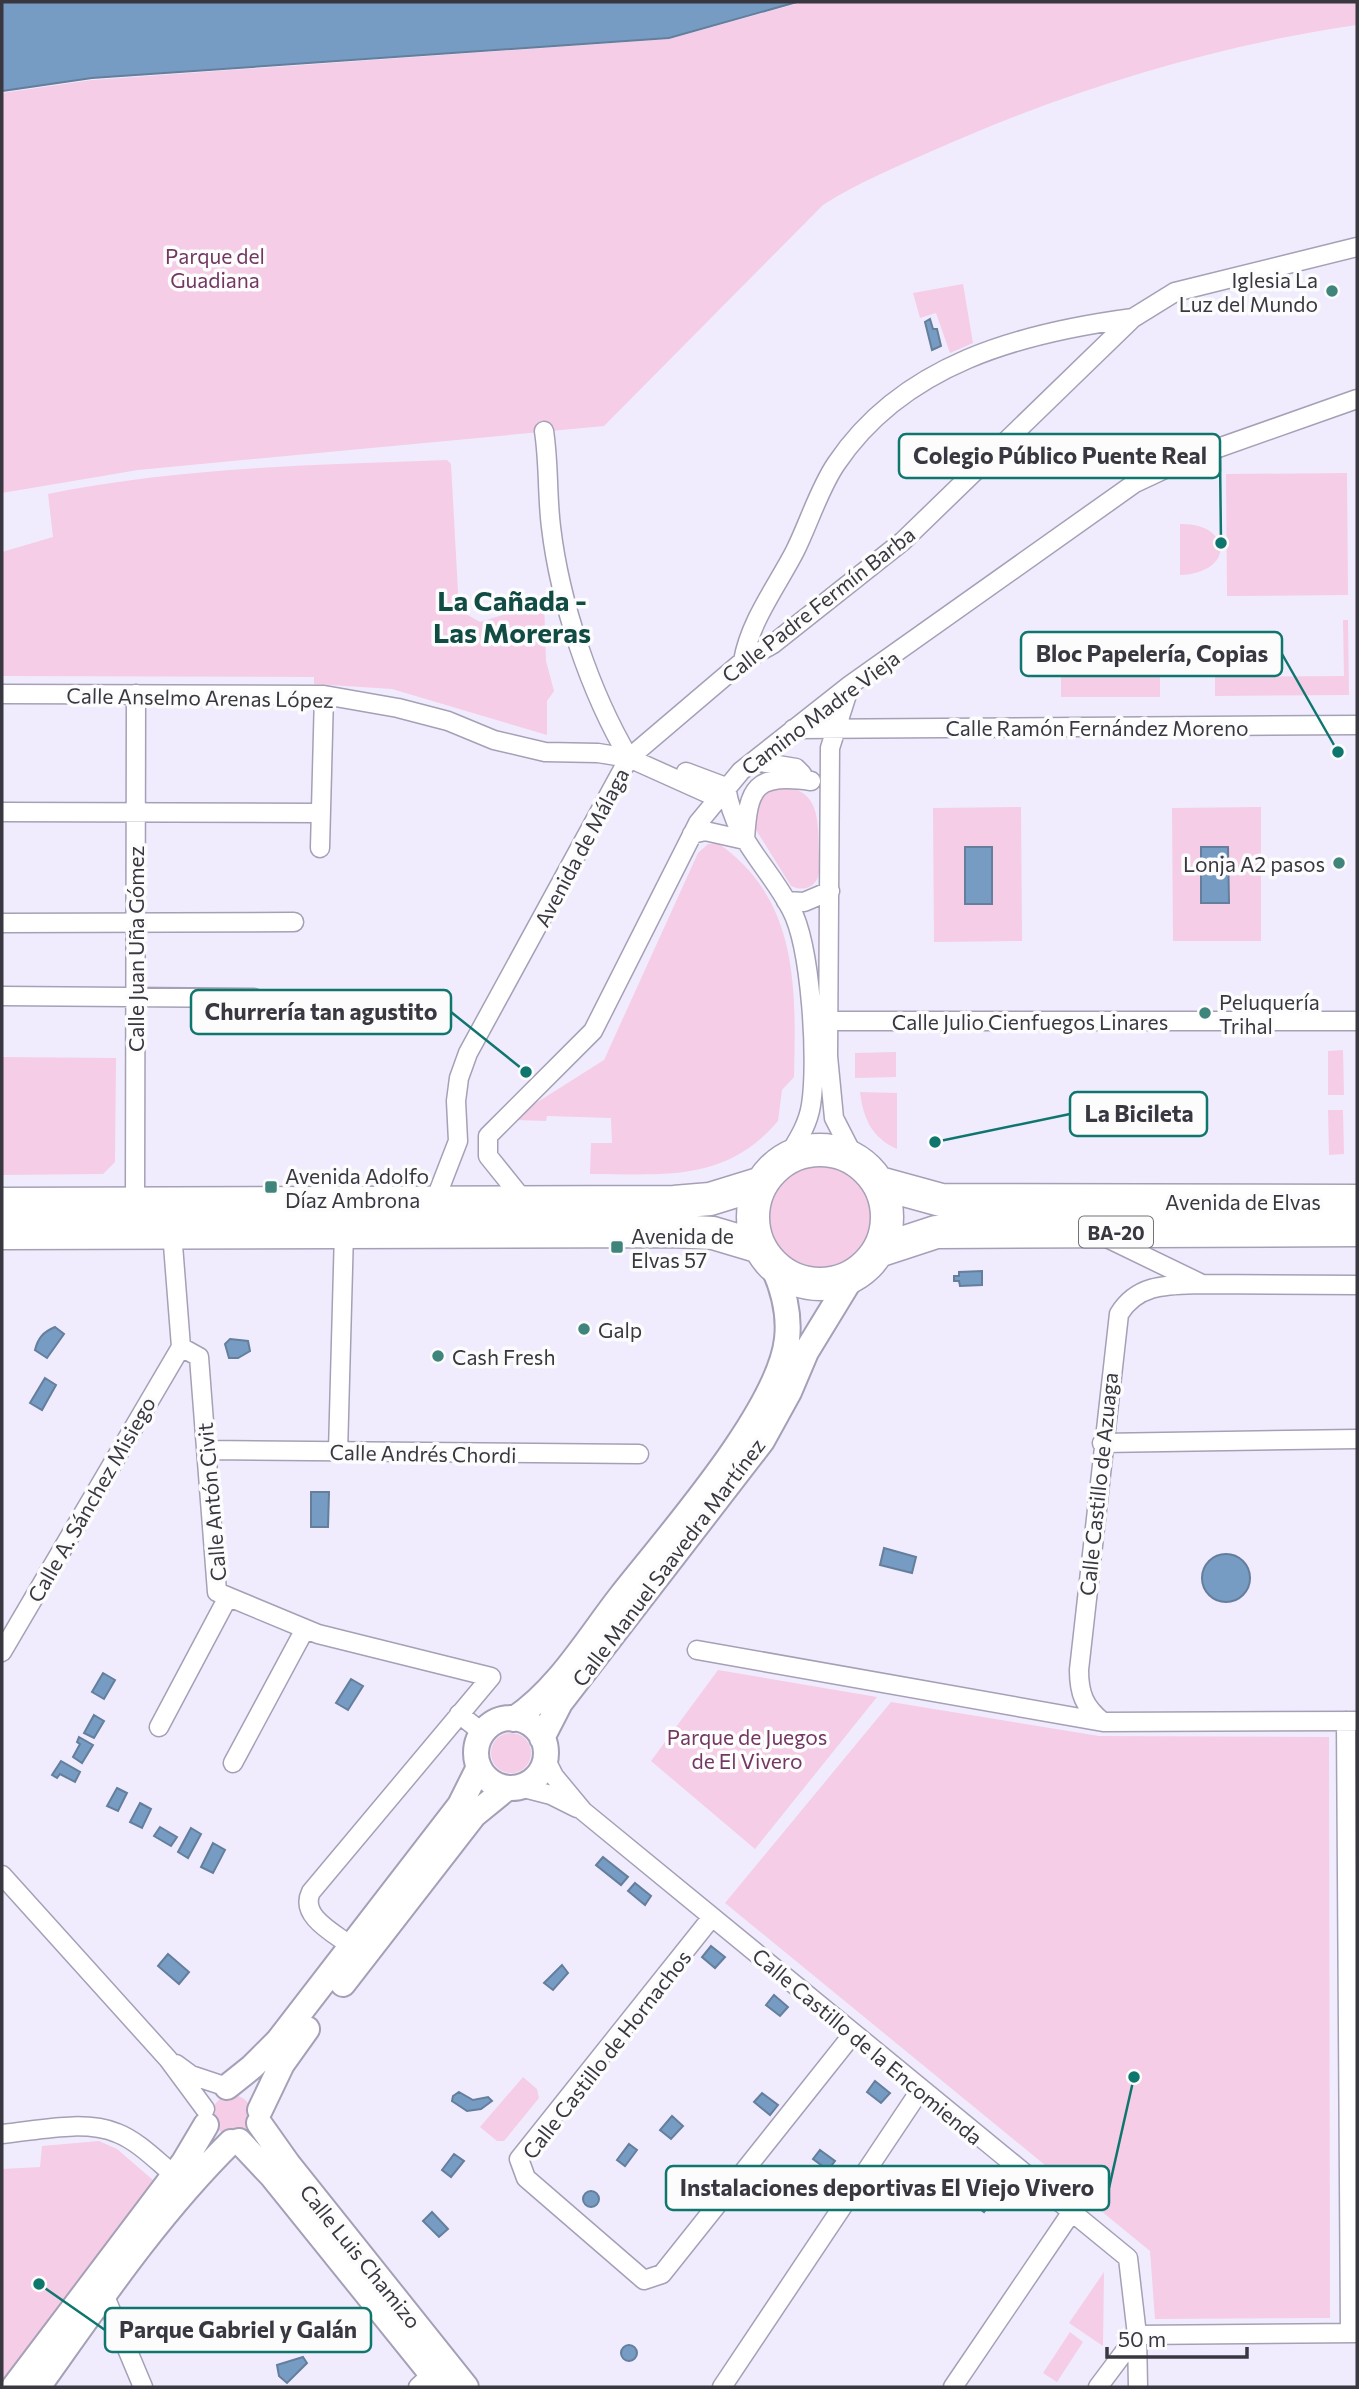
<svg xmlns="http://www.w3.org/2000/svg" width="1359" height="2389" font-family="Commissioner,sans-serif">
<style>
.green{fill:#f5cde7}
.water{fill:#779cc3;stroke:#647e9c;stroke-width:2}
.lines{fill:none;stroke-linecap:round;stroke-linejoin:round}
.street-casing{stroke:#a5a0b6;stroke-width:21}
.secondary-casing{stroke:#a5a0b6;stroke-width:28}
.highway-casing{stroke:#a5a0b6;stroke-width:35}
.street{stroke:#fff;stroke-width:18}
.secondary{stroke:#fff;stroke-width:24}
.highway{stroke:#fff;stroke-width:32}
.poi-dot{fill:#40857b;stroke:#fcfcfc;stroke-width:2.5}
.labels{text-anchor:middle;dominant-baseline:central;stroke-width:7;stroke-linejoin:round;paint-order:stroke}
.shield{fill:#fcfcfc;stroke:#747278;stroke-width:2}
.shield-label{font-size:19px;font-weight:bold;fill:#393740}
.park-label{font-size:21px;fill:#733761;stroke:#fcfcfc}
.poi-label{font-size:21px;fill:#393740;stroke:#fcfcfc;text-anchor:start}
.street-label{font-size:21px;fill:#393740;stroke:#fcfcfc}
.district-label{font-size:28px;font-weight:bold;fill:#104b44;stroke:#fcfcfc}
.leader{fill:none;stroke:#0f766e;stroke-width:2.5}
.callout-dot{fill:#0f766e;stroke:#fcfcfc;stroke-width:2.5}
.callout{fill:#fcfcfc;stroke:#0f766e;stroke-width:2.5}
.callout-label{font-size:23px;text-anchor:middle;font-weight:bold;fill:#393740}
</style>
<rect width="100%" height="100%" fill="#f0ecfe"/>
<path class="green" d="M803,2H1357V25C1211,46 1066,91 932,151C894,168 857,183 823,205L604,426L138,470L2,493V93L92,80L669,39Z
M963,284L973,343L950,353L936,313L920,318L913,293Z
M447,460L451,464L459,610L480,622L544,602L546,661L554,691L547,701V735L392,689L314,684V677L2,676V552L53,537L48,494C178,467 315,465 447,460Z
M1347,473L1348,595L1227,596L1226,474Z
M1180,524C1233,523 1235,573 1180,575Z
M1343,620H1348L1349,695L1215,696V677L1344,676Z
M1061,677H1160V697H1061Z
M782,787C821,789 818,823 819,854C819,862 821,874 816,881C810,890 800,890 791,886L753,825C757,804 760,793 782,787Z
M1021,807L1022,941L934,942L933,808Z
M1261,807V941H1173L1172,808Z
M718,843C799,900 796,988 794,1077L782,1090L778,1121C726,1183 663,1174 590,1174L591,1143H612L611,1118L547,1116L546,1121L516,1120L517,1115L604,1060L698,853L708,844Z
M1343,1050L1344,1095H1328V1051Z
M896,1052V1077L855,1078V1053Z
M2,1057L116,1058L115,1162L103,1174L2,1175Z
M860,1092L897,1093V1149C872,1138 863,1118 860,1092Z
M1328,1110H1343L1344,1154L1329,1155Z
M765 1216a56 56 0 1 1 112 0a56 56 0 1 1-112 0Z
M718,1670L877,1697L755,1849L651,1761Z
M891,1702L1099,1736L1329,1737L1330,2318L1155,2319L1150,2251L725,1903Z
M491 1753a20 20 0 1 1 40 0a20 20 0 1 1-40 0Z
M523,2077L537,2089L539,2098L504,2141H497L480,2127Z
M212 2115a20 20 0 1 1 40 0a20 20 0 1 1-40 0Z
M99,2141L117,2149L153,2180L151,2187L2,2381V2169L40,2167L42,2146Z
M1104,2272L1103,2346L1069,2323Z
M1070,2332L1083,2342L1057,2382L1043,2373Z"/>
<path class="water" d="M2,2H797L669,38L92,78L2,91Z
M930,319L933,329H937L941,346L932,350L925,322Z
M965,847H992V904H965Z
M1201,847H1228L1229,903H1201Z
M982,1271V1285L960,1286L959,1281H954V1276H959V1272Z
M55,1327L64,1334L47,1358L35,1350C38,1338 43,1332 55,1327Z
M230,1339L248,1341L250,1351L238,1358H229L225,1344Z
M45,1378L56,1385L42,1410L30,1403Z
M311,1492H329L328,1527H311Z
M884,1548L916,1557L912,1573L880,1565Z
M1202 1578a24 24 0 1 1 48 0a24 24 0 1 1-48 0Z
M103,1673L115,1680L104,1699L92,1692Z
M351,1679L363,1686L348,1710L336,1703Z
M94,1715L104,1721L94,1738L84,1733Z
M79,1737L93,1745L82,1763L73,1757L80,1744L77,1742Z
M61,1761L80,1772L75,1782L60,1774L57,1778L52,1775Z
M117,1788L127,1793L118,1811L107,1806Z
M140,1803L151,1809L142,1828L130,1822Z
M160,1827L177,1837L171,1846L154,1836Z
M191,1828L201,1834L188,1858L178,1852Z
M213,1843L225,1850L213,1873L201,1867Z
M603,1857L628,1877L621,1885L596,1865Z
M635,1883L651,1896L645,1905L628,1891Z
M711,1946L725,1957L715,1968L702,1957Z
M168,1954L189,1972L179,1984L158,1966Z
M562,1965L568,1973L553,1990L544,1983Z
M774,1995L788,2007L780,2016L766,2005Z
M875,2081L890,2093L881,2103L867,2092Z
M459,2092L473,2100L488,2097L492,2101L481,2109L467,2111L452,2101L453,2096Z
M762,2093L778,2105L770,2115L754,2102Z
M672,2116L683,2126L671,2139L660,2130Z
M629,2144L637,2150L625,2166L617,2160Z
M820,2150L835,2161L828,2170L813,2159Z
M454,2154L464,2161L451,2177L442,2170Z
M989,2182L1000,2190L984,2212L973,2204Z
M583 2199a8 8 0 1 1 16 0a8 8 0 1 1-16 0Z
M432,2212L448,2229L439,2237L423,2221Z
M621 2353a8 8 0 1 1 16 0a8 8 0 1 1-16 0Z
M303,2357L307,2363L287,2383L279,2376L277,2365Z"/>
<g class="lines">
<g class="street-casing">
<path id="street" d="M743,661C750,621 777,586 795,551C809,523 819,489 836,464C903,364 1020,333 1133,318
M850,685L830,748L828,1056L834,1118L855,1159
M2,694L324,695L398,708L448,721L494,740L545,752L598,753L629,758L718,798
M793,729L1357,725
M629,758L743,661L773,644L903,541L1133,318L1175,292L1357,247
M754,761L796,768L802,774
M686,772L726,787C735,842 766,862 791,909C811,946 818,1061 811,1105C808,1125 797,1141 787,1158
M2,812L321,813
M692,834L705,831L745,840C748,787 755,773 811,781
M320,848L324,695
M786,901L804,902L830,891
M2,923L294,922
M2,996L254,998
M828,1021H1357
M525,1202L488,1156V1136L593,1031L698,823L741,771L850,685L1135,483L1184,460L1357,399
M434,1203L458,1141L456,1101L459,1078L468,1053L629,758C590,692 560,603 551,527C547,495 549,463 544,431
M135,1204L136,694
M172,1232L181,1347
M1107,1238L1202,1284L1357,1285
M1202,1284C1169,1285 1138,1283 1119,1314L1079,1670C1079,1693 1084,1707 1103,1722L1357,1721
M181,1347L199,1357L217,1592L318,1634L491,1677L311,1892C299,1916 334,1933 351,1946
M1102,1443L1357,1439
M206,1450L639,1454
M338,1452L344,1232
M697,1650L1103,1722
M2,1652L181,1347
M459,1714L483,1733
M1346,1721L1350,2333
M159,1727L228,1597
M546,1760L554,1776L583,1811L1128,2258L1137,2335L1138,2387
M233,1763L305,1629
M520,1787L551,1795L577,1808
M2,1875L168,2059L205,2109
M712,1917L519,2159L526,2178L644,2280L662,2274L853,2034
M176,2064L191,2075L227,2087
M2,2134C36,2131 83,2119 117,2133C138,2141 157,2161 174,2175
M104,2294L143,2387
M1137,2335L1357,2333
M418,2387L432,2374
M722,2387L921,2089
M953,2387L1071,2213
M1098,2387L1137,2335"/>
</g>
<g class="secondary-casing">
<path id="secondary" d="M476 1753a35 35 0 1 1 70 0a35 35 0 1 1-70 0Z
M514,1719C558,1690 589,1637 621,1596C668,1536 779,1411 787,1339C790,1313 782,1285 771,1262
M542,1738L560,1703L762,1441L789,1392L806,1352L853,1275
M343,1984L474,1815L507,1788
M227,2087L252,2067L278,2041L460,1805L479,1767
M260,2110L282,2064L307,2029
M259,2123L288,2164L466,2387
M239,2141L272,2176L442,2387
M14,2387L184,2162L206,2125
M38,2387C98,2303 157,2215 231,2142"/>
</g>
<g class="highway-casing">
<path id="highway" d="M753 1217a67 67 0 1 1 134 0a67 67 0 1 1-134 0Z
M879,1183L941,1200L1357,1201
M2,1204L674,1202L710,1199L762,1183
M2,1233L672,1231L713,1233L760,1247
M878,1251L936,1232L1357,1230"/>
</g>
<use href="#street" class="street"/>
<use href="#secondary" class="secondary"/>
<use href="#highway" class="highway"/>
</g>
<g class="poi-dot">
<circle cx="1332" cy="291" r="7"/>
<circle cx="1339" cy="863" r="7"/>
<circle cx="1205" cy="1013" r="7"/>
<rect x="264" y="1180" width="14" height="14" rx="3.5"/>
<rect x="610" y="1240" width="14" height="14" rx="3.5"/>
<circle cx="584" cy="1329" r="7"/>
<circle cx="438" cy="1356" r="7"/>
</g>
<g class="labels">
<rect class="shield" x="1079" y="1216.5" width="74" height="31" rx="5"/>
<g class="shield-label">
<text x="1116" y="1232">BA-20</text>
</g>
<g class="park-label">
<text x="215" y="255">Parque del<tspan x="215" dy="24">Guadiana</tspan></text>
<text x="747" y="1736">Parque de Juegos<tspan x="747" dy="24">de El Vivero</tspan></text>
</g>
<g class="poi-label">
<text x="1318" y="279" text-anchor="end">Iglesia La<tspan x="1318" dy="24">Luz del Mundo</tspan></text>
<text x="1325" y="863" text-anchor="end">Lonja A2 pasos</text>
<text x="1219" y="1001">Peluquería<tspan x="1219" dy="24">Trihal</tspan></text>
<text x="285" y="1175">Avenida Adolfo<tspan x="285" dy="24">Díaz Ambrona</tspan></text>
<text x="631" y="1235">Avenida de<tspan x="631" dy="24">Elvas 57</tspan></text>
<text x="598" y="1329">Galp</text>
<text x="452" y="1356">Cash Fresh</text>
</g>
<g class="street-label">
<text transform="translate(818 604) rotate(-38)">Calle Padre Fermín Barba</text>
<text transform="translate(200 697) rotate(1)">Calle Anselmo Arenas López</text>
<text transform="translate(820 712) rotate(-37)">Camino Madre Vieja</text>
<text x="1097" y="727">Calle Ramón Fernández Moreno</text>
<text transform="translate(581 847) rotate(-62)">Avenida de Málaga</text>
<text transform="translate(135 949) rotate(-90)">Calle Juan Uña Gómez</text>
<text x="1030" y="1021">Calle Julio Cienfuegos Linares</text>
<text x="1243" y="1201">Avenida de Elvas</text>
<text transform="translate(423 1453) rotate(1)">Calle Andrés Chordi</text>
<text transform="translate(1098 1484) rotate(-84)">Calle Castillo de Azuaga</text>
<text transform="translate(91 1499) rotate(-60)">Calle A. Sánchez Misiego</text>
<text transform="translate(211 1502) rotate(-95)">Calle Antón Civit</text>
<text transform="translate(668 1562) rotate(-53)">Calle Manuel Saavedra Martínez</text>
<text transform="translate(868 2046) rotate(40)">Calle Castillo de la Encomienda</text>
<text transform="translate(606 2054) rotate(-52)">Calle Castillo de Hornachos</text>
<text transform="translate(361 2256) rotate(51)">Calle Luis Chamizo</text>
</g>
<g class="district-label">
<text x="512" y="600">La Cañada -<tspan x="512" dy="32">Las Moreras</tspan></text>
</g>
</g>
<path class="leader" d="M1221 543L1220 456M1338 752L1282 654M526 1072L451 1012M935 1142L1070 1114M1134 2077L1109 2188M39 2284L105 2330"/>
<g class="callout-dot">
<circle cx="1221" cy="543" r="7"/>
<circle cx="1338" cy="752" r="7"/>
<circle cx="526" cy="1072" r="7"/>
<circle cx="935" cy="1142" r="7"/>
<circle cx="1134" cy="2077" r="7"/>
<circle cx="39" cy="2284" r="7"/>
</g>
<g class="callout">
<rect x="899" y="434" width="321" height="44" rx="7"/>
<rect x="1021" y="632" width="261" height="44" rx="7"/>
<rect x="191" y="990" width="260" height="44" rx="7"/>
<rect x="1070" y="1092" width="137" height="44" rx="7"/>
<rect x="666" y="2166" width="443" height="44" rx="7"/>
<rect x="105" y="2308" width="266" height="44" rx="7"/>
</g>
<g class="callout-label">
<text x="1060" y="464">Colegio Público Puente Real</text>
<text x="1152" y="662">Bloc Papelería, Copias</text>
<text x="321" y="1020">Churrería tan agustito</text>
<text x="1139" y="1122">La Bicileta</text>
<text x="887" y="2196">Instalaciones deportivas El Viejo Vivero</text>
<text x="238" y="2338">Parque Gabriel y Galán</text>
</g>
<rect width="1359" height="2389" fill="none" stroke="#393740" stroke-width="7"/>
<path d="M1107 2347v10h140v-10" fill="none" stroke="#393740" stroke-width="3.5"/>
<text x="1118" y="2347" font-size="21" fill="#393740" stroke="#fcfcfc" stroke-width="5" paint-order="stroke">50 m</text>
</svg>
